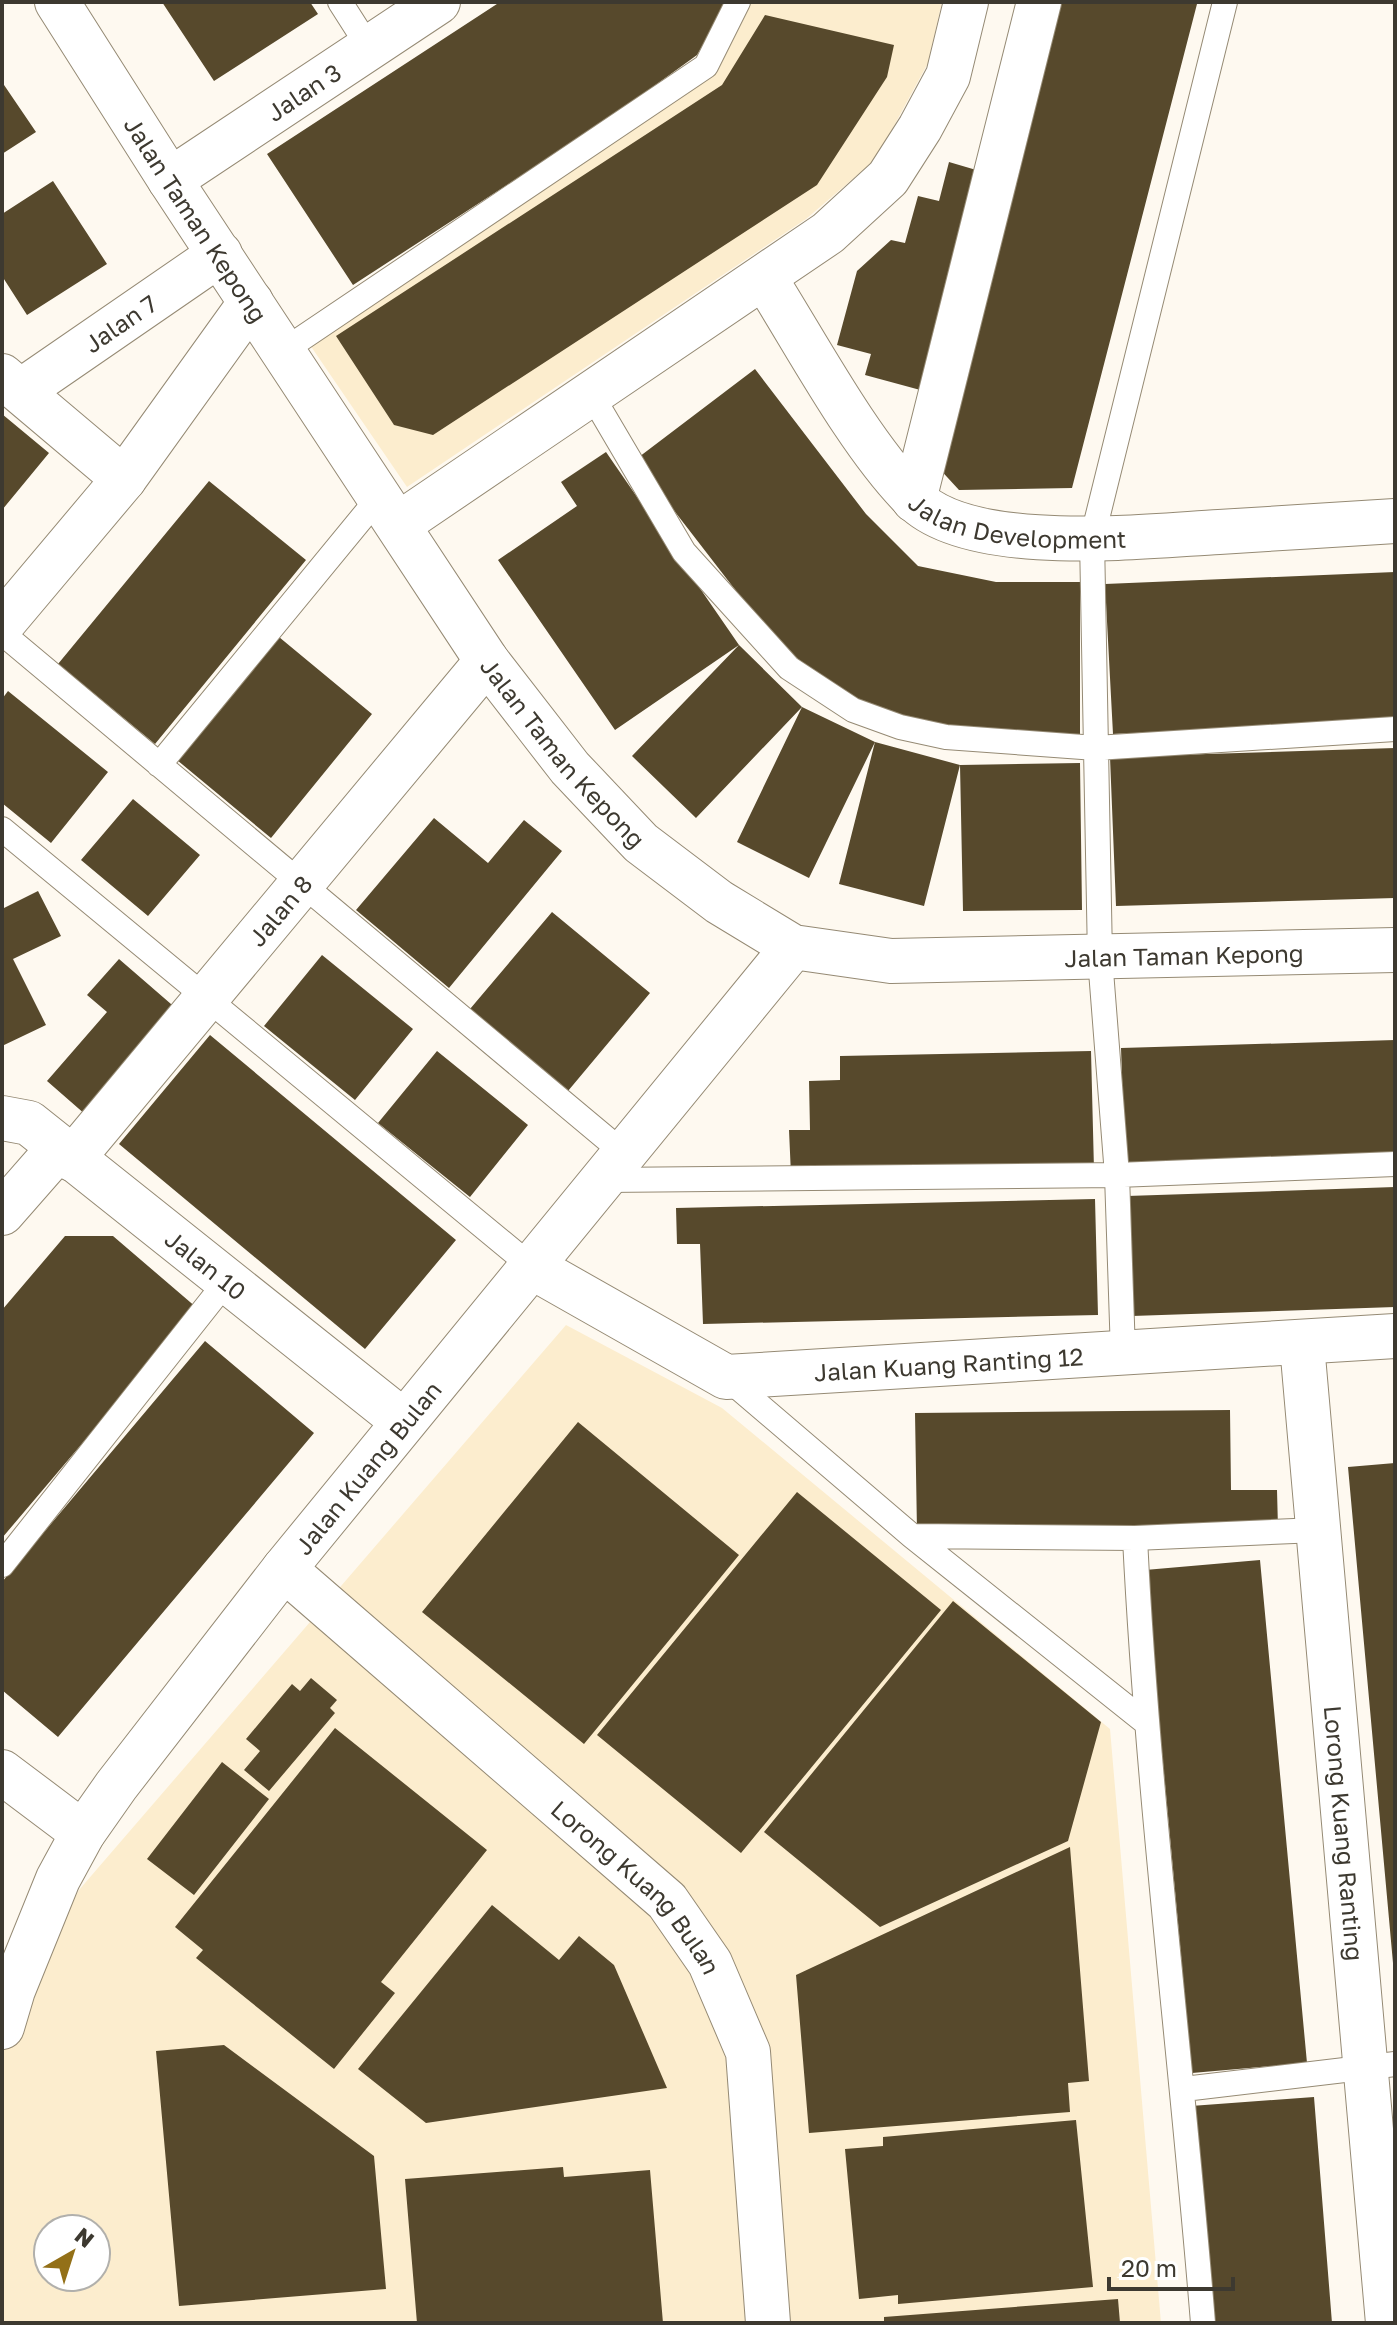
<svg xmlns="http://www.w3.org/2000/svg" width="1397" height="2325" font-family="'Golos Text',sans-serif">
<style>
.built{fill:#fcedce;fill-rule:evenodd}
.building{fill:#57492c}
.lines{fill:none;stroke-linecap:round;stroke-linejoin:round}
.lane-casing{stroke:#958a74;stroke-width:26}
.street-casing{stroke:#958a74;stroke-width:46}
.secondary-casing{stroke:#958a74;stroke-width:46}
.lane{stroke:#fff;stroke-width:24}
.street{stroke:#fff;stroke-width:44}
.secondary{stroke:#fff;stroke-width:44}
.labels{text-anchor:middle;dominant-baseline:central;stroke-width:8;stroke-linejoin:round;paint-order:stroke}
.street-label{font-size:24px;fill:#3d3930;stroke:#fff}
</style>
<rect width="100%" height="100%" fill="#fef9f0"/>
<path class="built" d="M747,2H942L928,63L876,159L806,219L407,487L310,345L711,74Z
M566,1325L722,1408L1110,1729L1161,2323H2V2024L79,1890ZM48,2229H96V2277H48Z"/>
<path class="building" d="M162,2H310L318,14L214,81Z
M500,2H728L697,55L610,118L353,285L267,154Z
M1056,2L1197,4L1072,488L959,490L936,465Z
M765,15L894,45L887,77L817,185L433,435L394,425L336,336L722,85Z
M2,82L36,132L2,154Z
M949,162L983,172L924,391L865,375L871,354L837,345L857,271L891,240L905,243L918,196L939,201Z
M53,181L107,264L27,315L2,276V214Z
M755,369L866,514L918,566L996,582H1080V737L916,723L847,700L791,653L750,609L635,460Z
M2,414L49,453L2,510Z
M606,452L739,645L615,730L498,560L577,506L561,482Z
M209,481L306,560L155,744L58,664Z
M1395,572V721L1113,734L1105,584Z
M279,637L372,714L271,838L177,760Z
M739,645L802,707L875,742L809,878L737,842L802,707L696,818L632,756Z
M8,691L108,772L51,843L2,803V699Z
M875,742L960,765L924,906L839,884Z
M1395,748V898L1116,906L1110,757Z
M1080,763L1082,910L963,911L960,765Z
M133,799L200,855L148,916L81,860Z
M434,818L488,863L524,820L562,851L449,988L356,910Z
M38,891L61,936L13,959L46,1025L2,1046V909Z
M552,912L650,993L568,1091L470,1009Z
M322,955L413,1029L355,1100L264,1026Z
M119,959L186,1017L94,1122L47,1081L107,1012L87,995Z
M210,1035L456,1240L365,1349L119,1144Z
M1395,1040V1159L1125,1167L1121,1048Z
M437,1051L528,1125L470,1197L378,1123Z
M1091,1051L1094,1170L791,1175L789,1130H810L809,1081L840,1080V1056Z
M1395,1187V1307L1132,1316L1127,1196Z
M1095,1199L1098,1315L703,1324L700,1244H677L676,1208Z
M65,1236H113L197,1308L2,1538V1310Z
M205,1341L314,1433L58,1737L2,1690V1582Z
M1230,1410L1231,1490H1277L1278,1528L917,1531L915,1413Z
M578,1422L739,1555L584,1744L422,1612Z
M1395,1463V1962L1393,1963L1348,1467Z
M797,1492L941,1610L741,1853L597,1735Z
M1260,1560L1307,2063L1192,2073L1145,1570Z
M953,1601L1101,1722L1068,1841L880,1927L764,1832Z
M311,1678L337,1700L330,1708L335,1713L269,1791L244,1770L260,1751L246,1739L292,1684L300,1691Z
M335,1728L487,1850L381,1982L395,1993L334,2069L196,1958L203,1950L175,1927Z
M222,1762L269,1799L194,1895L147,1859Z
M1070,1847L1089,2081L1068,2083L1070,2112L809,2133L796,1975Z
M492,1905L559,1960L579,1936L614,1965L667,2088L426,2123L358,2069Z
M224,2045L374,2156L386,2289L179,2306L156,2051Z
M1314,2097L1332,2323H1208L1191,2106Z
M1076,2120L1093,2287L898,2304V2295L859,2299L845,2149L883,2146V2137Z
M563,2167L564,2177L650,2170L663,2323H417L405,2179Z
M1118,2299L1120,2323H884V2317Z"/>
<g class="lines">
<g class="lane-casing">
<path id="lane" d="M340,2L370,49
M283,351L706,66L738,2
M591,394L684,552L789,668L853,710L900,727L946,737L1096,748L1395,729
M2,633L626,1155
M159,765L380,496
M2,829L532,1267
M605,1180L1117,1175L1395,1164
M1123,1353L1117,1175L1100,958L1092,539L1225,2
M727,1378L912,1536L1135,1538C1148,1801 1182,2061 1203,2323
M912,1536L1144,1721
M1135,1538L1318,1530
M2,1565L226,1282
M1184,2089L1395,2064"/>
</g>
<g class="street-casing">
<g id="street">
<path id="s1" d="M170,180L438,2"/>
<path id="s2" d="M764,277C807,345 858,442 913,498C969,556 1144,536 1219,532C1278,528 1336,525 1395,521"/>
<path d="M2,376L124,479"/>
<path id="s3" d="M21,391L220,254"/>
<path d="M914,500L1039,2"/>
<path d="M2,624L124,479L251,302"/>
<path id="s4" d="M2,1118L29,1123L403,1421"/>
<path id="s5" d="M72,1159L487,661"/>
<path d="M2,1213L59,1148"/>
<path id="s6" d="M532,1267L726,1377L1395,1336"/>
<path id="s7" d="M1302,1345L1388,2323"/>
<path id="s8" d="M284,1569L667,1901L710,1963L748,2052L768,2323"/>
<path d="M2,1772L83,1833"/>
<path id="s9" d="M2,2027L13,1990L58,1879L83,1833L116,1786L284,1569L793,947"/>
</g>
</g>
<g class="secondary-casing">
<g id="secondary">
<path id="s10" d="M57,2L170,180L487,661L570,768L641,843L719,902L793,947L891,961L1395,950"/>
<path d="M399,524L828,233L888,178L920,128L948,76L966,2"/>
</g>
</g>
<use href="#lane" class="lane"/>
<use href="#street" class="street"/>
<use href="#secondary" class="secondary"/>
</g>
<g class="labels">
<g class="street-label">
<text stroke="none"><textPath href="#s1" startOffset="160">Jalan 3</textPath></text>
<text stroke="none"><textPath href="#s10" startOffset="258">Jalan Taman Kepong</textPath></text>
<text stroke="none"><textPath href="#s3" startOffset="120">Jalan 7</textPath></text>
<text stroke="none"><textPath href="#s2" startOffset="378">Jalan Development</textPath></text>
<text stroke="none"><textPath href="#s10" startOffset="906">Jalan Taman Kepong</textPath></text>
<text stroke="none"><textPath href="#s5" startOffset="324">Jalan 8</textPath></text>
<text stroke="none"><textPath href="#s10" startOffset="1602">Jalan Taman Kepong</textPath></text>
<text stroke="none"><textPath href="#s4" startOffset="254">Jalan 10</textPath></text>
<text stroke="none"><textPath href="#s6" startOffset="446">Jalan Kuang Ranting 12</textPath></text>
<text stroke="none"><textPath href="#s9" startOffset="674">Jalan Kuang Bulan</textPath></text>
<text stroke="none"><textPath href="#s7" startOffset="490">Lorong Kuang Ranting</textPath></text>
<text stroke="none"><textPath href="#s8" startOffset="476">Lorong Kuang Bulan</textPath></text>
</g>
</g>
<rect width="1397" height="2325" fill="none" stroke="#3d3930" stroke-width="8"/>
<g transform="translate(72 2253) rotate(39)"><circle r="38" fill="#ffffff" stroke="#b1b0ac" stroke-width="2"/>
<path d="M0-6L14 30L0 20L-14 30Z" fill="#937018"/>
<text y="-12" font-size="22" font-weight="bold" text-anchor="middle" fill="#3d3930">N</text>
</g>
<path d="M1109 2277v12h124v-12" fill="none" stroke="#3d3930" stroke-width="4"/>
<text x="1121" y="2277" font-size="24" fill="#3d3930" stroke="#ffffff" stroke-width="6" paint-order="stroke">20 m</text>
</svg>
